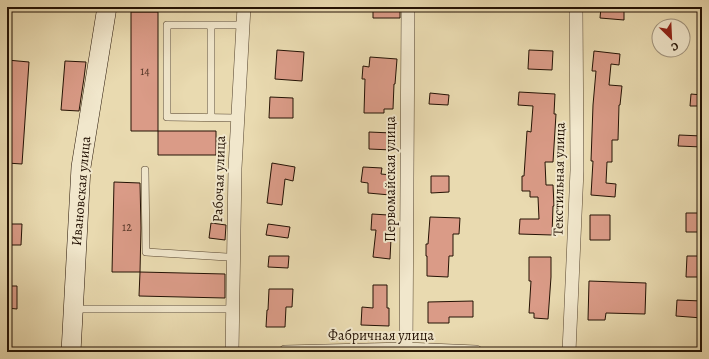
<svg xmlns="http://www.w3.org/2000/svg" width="709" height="359" font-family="Alegreya,serif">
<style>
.building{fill:#da9b87;stroke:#241204}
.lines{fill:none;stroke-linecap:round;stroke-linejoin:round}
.lane-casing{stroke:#55442f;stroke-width:8}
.street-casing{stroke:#55442f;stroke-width:14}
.secondary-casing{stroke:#241204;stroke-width:20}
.lane{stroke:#f1e7cc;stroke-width:7}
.street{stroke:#f1e7cc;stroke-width:13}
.secondary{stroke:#f1e7cc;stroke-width:19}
.labels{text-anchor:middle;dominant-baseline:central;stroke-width:4;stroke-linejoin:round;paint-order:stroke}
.number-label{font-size:12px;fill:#523425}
.street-label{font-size:14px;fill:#241204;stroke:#f1e7cc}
</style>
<rect width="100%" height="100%" fill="#e9dab0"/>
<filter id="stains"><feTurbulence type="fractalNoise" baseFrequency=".005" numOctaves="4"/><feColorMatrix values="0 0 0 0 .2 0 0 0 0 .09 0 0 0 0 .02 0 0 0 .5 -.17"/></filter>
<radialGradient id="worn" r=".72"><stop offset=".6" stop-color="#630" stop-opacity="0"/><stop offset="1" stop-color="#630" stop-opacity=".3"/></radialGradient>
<path class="building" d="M373,7H400V18H373Z
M601,7H624V20L600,18Z
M131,12H158V131H131Z
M277,50L304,52L302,81L275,79Z
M529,50L553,51L552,70L528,69Z
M594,51L620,54L619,65L611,64L609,85L622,86L620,105H619L618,140H612V162H607L606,183L616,184L615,197L591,195L593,161H591L593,105L596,71H592Z
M370,57L397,59L395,84H394L393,109H384V113H364L365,79H362L363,66L369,67Z
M7,60L29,62L22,164L7,163Z
M65,61L86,62L84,78L79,111L61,110Z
M519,92L555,94L554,114H556L553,162H545L546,185H553L554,206H553L552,235L519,234L520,219H539L538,197H530V191H522V176H524L527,131L531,132L533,106L518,105Z
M430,93L449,95L448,105L429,104Z
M691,94L702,95V106H690Z
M270,97L293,98V118H269Z
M158,131H216V155H158Z
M369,132L392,133V150L369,149Z
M679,135L702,136V147L678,146Z
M272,163L295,167L293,181L285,179L282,205L267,203Z
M363,167L382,168L381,174L392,175L390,195L368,193V183L361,182Z
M431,176H449V192L431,193Z
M114,182L140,183L141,228L140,272H112Z
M686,213H702V232H686Z
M372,214L388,215V218H392L390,259L373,257L376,230H371Z
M590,215H610V240H590Z
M430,217L460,218L459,234H453V256H449L448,277L427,276V256H426V244H428Z
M211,223L226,225L225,240L209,238Z
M7,224H22L21,245H7Z
M268,224L290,227L288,238L266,235Z
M269,256H289L288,268L268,267Z
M687,256H702V277H686Z
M529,257H551V277L548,319L534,318V313H529L531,281H529Z
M140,272L225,274V298L139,296Z
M589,281L646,283L645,314L606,313L605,320H588Z
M373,285H387V308H389V326L361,325L362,307L373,308Z
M7,286H17V309L7,308Z
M269,289H293L292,307H286L285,327H266L267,310H268Z
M677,300L702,301V318L676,316Z
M473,301V317H449V323H428V302Z"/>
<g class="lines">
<g class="lane-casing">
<path id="lane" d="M211,25V117
M238,118L167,117V25H243
M145,170L146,252L227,257
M73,309H232"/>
</g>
<g class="street-casing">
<path id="street" d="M232,352L235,168L244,7
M285,352L406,349L476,352
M406,352L408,7
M569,352L577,170L576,7"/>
</g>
<g class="secondary-casing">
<path id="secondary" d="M71,352L81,167L107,7"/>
</g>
<use href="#lane" class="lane"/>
<use href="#street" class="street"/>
<use href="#secondary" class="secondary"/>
</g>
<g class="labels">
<g class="number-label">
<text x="145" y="71">14</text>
<text x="127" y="227">12</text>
</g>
<g class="street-label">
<text transform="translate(219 179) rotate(-88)">Рабочая улица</text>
<text transform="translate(390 179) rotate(-90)">Первомайская улица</text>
<text transform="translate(559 179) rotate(-89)">Текстильная улица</text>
<text transform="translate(81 191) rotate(-85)">Ивановская улица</text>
<text x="381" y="335">Фабричная улица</text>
</g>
</g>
<rect width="709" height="359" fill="none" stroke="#e9dab0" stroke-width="24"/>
<rect x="8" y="8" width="693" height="343" fill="none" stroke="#241204" stroke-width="2"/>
<rect x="12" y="12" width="685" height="335" fill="none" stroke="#241204"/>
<g transform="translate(671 38) rotate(156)"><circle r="19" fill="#f1e7cc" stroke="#9f927c"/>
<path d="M0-3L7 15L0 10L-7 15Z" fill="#8f2418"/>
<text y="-6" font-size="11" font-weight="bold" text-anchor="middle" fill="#241204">С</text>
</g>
<rect width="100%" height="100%" filter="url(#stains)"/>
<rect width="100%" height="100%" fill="url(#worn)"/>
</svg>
